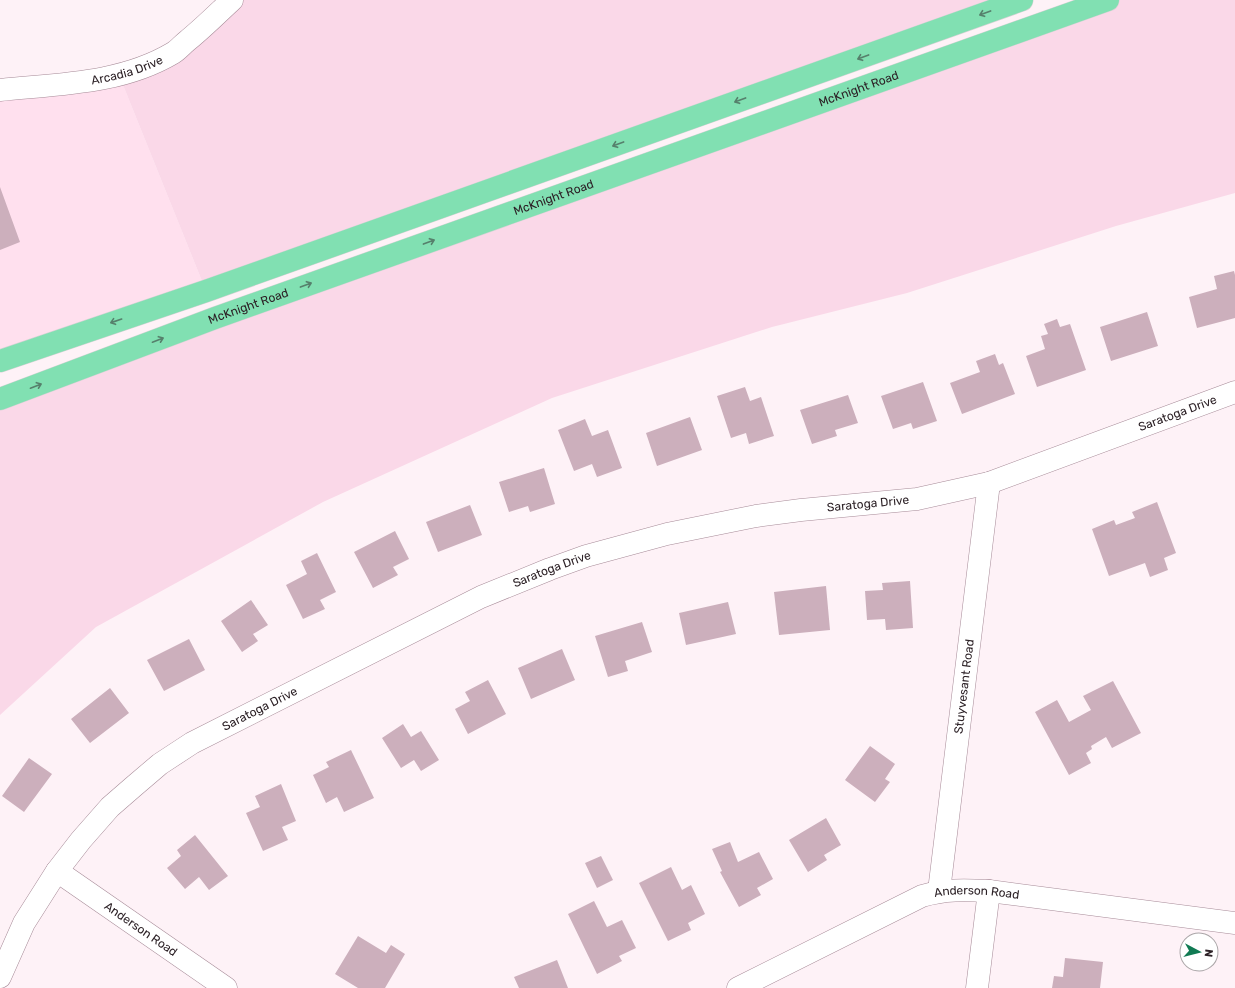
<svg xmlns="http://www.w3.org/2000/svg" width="1235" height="988" font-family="Rubik,sans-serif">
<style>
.built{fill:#ffe0ee}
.green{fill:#fad8e8}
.building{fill:#ccafbc}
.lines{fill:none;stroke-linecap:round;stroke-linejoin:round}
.street-casing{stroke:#a78b98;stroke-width:23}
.secondary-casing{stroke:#a78b98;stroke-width:23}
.highway-casing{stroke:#d5d3d4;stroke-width:23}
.street{stroke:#fff;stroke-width:22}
.secondary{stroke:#fff;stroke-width:22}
.highway{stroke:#81e0b2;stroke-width:22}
.oneway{stroke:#56806c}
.labels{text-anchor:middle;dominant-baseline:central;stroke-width:3;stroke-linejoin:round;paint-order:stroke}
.street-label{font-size:12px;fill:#2c2126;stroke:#fff}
</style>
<rect width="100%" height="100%" fill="#fef2f7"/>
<path class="built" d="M119,75L206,291L0,361V90Z"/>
<path class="green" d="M232,0H1022L206,291L119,75L143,67Z
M1108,0H1235V193L1116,226L907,293L772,327L552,398L323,502L96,627L0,715V399Z"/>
<path class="building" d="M0,187L20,242L0,250Z
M1234,271L1235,275V318L1197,328L1189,297L1217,289L1214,276Z
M1147,312L1158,346L1111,361L1100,327Z
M1057,319L1060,327L1070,324L1086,370L1037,387L1026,356L1045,349L1041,336L1048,334L1044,324Z
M995,354L999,365L1003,363L1015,394L962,414L950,383L980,372L976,361Z
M923,382L937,421L913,429L911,423L893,429L881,396Z
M745,387L750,401L761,397L774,436L749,444L746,433L731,438L717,396Z
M848,395L858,423L835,430L837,436L812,444L800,410Z
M690,417L702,450L657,466L646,433Z
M585,419L592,436L608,430L622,468L597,477L592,464L574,471L558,430Z
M544,468L555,504L530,512L528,506L509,512L499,482Z
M1157,502L1176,553L1164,558L1168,570L1150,577L1145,563L1109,576L1092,529L1114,520L1116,525L1135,518L1132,512Z
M470,505L482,535L438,552L426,522Z
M395,531L409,559L393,567L398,575L373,588L354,552Z
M317,553L336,592L320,600L325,609L303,619L286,585L307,574L301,561Z
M910,581L913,628L886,630L885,619L867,620L865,591L883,590L882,583Z
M826,586L830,630L779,635L774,592Z
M251,600L268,625L253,634L258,641L242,652L221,621Z
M728,602L736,634L686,645L679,613Z
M642,622L652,652L625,661L628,671L608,677L595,636Z
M189,639L205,670L164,691L147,660Z
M562,649L575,680L531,699L518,668Z
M488,680L506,714L468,734L455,709L470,701L465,692Z
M1113,681L1141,733L1112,748L1106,737L1091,746L1092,749L1086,753L1091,763L1069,775L1035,712L1057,700L1069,722L1091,710L1083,696Z
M110,688L129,713L90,743L71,719Z
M403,724L411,737L421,731L439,760L421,771L414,760L401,768L382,738Z
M870,746L895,764L885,779L890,782L875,802L845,780Z
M351,750L374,798L344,812L337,797L326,803L313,775L329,767L326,762Z
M29,758L52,774L24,812L2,796Z
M281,784L296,821L282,827L288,840L263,851L246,813L260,807L255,796Z
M826,818L841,845L824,855L827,860L808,872L789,840Z
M195,835L228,876L209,890L199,877L185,889L167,868L181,856L177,850Z
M730,842L738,862L759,852L773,879L757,888L761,895L739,907L720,872L722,871L712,849Z
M601,856L613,880L597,888L585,863Z
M671,867L682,890L691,885L705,914L688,923L691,930L668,941L639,883Z
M594,901L607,927L622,920L636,948L619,956L622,961L597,974L568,914Z
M358,936L386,953L391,945L405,954L385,988H358L335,974Z
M1065,958L1103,962L1100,988H1052L1054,976L1063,977Z
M557,960L568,988H519L514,977Z"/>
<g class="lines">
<g class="street-casing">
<g id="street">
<path id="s1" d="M57,871L226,988"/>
<path id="s2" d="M939,891L989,483"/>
<path id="s3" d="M0,977L24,923L57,871L81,840L110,807L133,787L160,764L192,743L481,597L550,569L586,556L667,534L756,516L801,510L917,499L989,483L1235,392"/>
<path id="s4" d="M738,988L922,896C946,889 965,890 989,891L1235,923"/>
<path d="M977,988L989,891"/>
</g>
</g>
<g class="secondary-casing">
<g id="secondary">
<path id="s5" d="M0,90C58,84 121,84 173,53C178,50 182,45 187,41C203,28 217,14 232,0"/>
</g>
</g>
<g class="highway-casing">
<g id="highway">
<path d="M0,361L206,291L1022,0"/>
<path id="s6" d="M0,399L215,318L1108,0"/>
</g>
</g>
<use href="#street" class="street"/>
<use href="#secondary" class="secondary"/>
<use href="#highway" class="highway"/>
</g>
<defs><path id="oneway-shaft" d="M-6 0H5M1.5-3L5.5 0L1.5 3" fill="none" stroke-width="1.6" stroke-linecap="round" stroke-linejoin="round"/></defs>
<g class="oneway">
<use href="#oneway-shaft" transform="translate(985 13) rotate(160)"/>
<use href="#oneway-shaft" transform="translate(863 57) rotate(160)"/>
<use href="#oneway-shaft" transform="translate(740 100) rotate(160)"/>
<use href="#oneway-shaft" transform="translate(618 144) rotate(160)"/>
<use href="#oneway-shaft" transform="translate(429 242) rotate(-20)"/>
<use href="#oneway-shaft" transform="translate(306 285) rotate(-20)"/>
<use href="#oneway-shaft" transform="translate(116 321) rotate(161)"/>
<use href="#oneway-shaft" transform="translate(158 340) rotate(-21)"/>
<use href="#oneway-shaft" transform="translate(36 386) rotate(-21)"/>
</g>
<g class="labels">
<g class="street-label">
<text stroke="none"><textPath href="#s5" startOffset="129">Arcadia Drive</textPath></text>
<text stroke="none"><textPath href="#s6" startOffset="913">McKnight Road</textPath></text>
<text stroke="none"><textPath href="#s6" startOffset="589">McKnight Road</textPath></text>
<text stroke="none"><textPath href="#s6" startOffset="265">McKnight Road</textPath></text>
<text stroke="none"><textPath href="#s3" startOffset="1356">Saratoga Drive</textPath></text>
<text stroke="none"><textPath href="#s3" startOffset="1032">Saratoga Drive</textPath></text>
<text stroke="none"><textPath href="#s3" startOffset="708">Saratoga Drive</textPath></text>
<text stroke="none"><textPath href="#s2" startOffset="206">Stuyvesant Road</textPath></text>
<text stroke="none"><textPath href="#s3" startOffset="384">Saratoga Drive</textPath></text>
<text stroke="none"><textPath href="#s4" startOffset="261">Anderson Road</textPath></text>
<text stroke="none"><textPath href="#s1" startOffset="102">Anderson Road</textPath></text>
</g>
</g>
<g transform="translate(1199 952) rotate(97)"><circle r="19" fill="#ffffff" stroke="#aba6a8"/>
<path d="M0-3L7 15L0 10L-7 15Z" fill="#117a53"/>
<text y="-6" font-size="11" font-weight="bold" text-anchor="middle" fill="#2c2126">N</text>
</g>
</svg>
